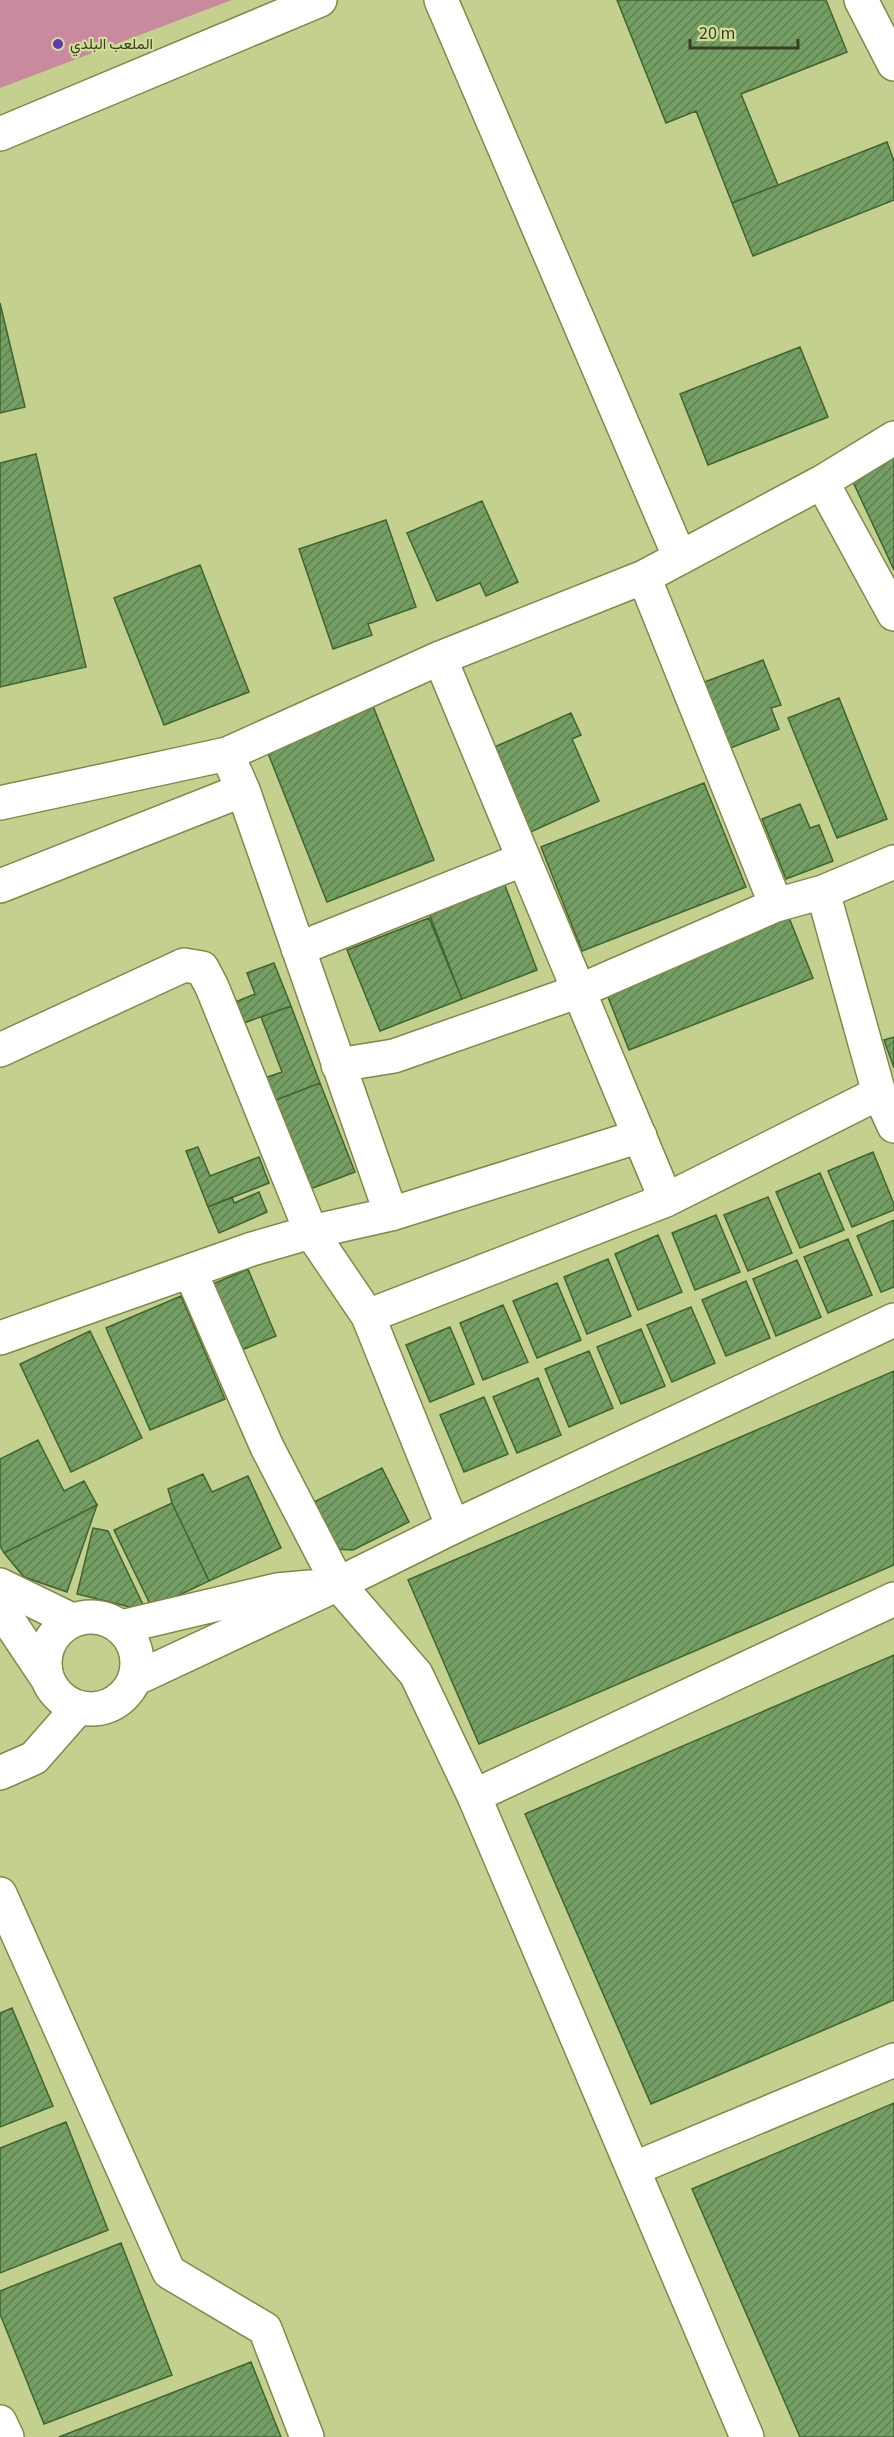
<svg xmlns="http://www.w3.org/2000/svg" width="894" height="2437" font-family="'Source Sans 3',Vazirmatn,sans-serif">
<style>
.grass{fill:#c98aa0}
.building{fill:url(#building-hatch);stroke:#406530;stroke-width:1.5}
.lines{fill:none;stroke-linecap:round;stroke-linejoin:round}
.minor-casing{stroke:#7f8a49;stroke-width:36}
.tertiary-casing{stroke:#7f8a49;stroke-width:36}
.secondary-casing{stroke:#7f8a49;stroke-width:36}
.minor{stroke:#fff;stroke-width:33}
.tertiary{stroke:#fff;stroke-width:33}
.secondary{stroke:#fff;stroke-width:33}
.poi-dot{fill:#6536ae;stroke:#d1dd99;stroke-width:2}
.labels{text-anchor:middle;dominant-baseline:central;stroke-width:4.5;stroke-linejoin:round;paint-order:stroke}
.poi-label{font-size:15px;fill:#3a3f23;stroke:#d1dd99;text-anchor:start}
</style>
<defs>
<pattern id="building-hatch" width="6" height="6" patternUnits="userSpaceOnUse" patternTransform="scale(1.5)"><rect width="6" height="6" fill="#749e63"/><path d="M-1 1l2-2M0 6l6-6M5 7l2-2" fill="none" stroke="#608251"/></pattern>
</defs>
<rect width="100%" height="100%" fill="#c4d08d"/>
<path class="grass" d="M0,0H232L0,88Z"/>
<path class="building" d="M617,0H826L847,52L741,94L778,185L732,203L696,111L666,123Z
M887,142L894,161V200L753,256L732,203Z
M0,303L25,407L0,413Z
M800,347L828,417L708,465L680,394Z
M894,447V570L847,469Z
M36,454L86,667L0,687V463Z
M482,501L518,582L486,596L480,583L437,601L407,533Z
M386,520L416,607L368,624L372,635L333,649L299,549Z
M200,565L249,692L164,725L114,598Z
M763,660L781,705L771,708L779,729L720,752L694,686Z
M839,698L887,819L837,838L788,718Z
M371,701L434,860L327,902L264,743Z
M571,713L581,735L572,739L599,801L526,834L488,750Z
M704,783L746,887L582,951L541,847Z
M800,804L810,828L819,825L833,861L786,879L762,819Z
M503,880L537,970L462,999L427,908Z
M786,910L813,978L629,1050L602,982Z
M429,918L462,999L380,1031L347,950Z
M274,963L291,1006L241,1024L233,1003L255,994L247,973Z
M291,1006L320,1083L271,1102L262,1079L282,1072L261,1017Z
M894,1037V1068L884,1040Z
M320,1083L355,1172L297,1194L263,1105Z
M198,1147L210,1176L259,1157L269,1183L208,1207L186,1151Z
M873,1152L894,1204V1210L852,1227L828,1171Z
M820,1173L844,1230L800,1248L776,1192Z
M259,1192L267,1212L219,1233L208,1207L232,1197L234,1203Z
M768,1197L792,1253L748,1271L724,1215Z
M716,1215L740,1272L695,1290L672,1233Z
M894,1220V1287L881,1292L857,1236Z
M658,1235L682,1292L638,1310L615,1254Z
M848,1239L872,1295L828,1313L804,1257Z
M608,1259L631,1316L587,1334L564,1277Z
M797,1260L821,1317L776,1336L753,1279Z
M248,1269L276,1336L227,1356L199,1290Z
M746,1281L770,1338L726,1356L702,1300Z
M557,1283L581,1340L537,1358L513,1301Z
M181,1296L225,1399L150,1430L106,1328Z
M503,1305L528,1362L483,1380L460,1323Z
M691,1307L715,1363L672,1382L647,1325Z
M450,1327L474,1384L430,1402L406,1345Z
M641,1329L665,1386L621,1404L597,1347Z
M90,1331L142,1438L71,1472L20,1364Z
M589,1351L613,1408L569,1427L545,1369Z
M894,1371V1565L479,1744L408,1580Z
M538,1378L561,1435L517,1453L493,1397Z
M484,1397L508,1454L464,1472L440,1415Z
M38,1440L64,1491L84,1481L97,1505L4,1553L0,1546V1459Z
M382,1468L409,1522L353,1550L308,1548L290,1514Z
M203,1474L212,1492L248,1476L281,1548L209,1581L172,1503L168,1489Z
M172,1503L209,1581L152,1608L114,1530Z
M97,1505L67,1592L24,1577L4,1553Z
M93,1528L108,1531L146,1611L77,1594Z
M894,1655V2000L651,2104L525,1814Z
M12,2008L53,2106L0,2127V2013Z
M894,2103V2437H800L692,2189Z
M66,2122L108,2230L0,2273V2148Z
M121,2243L172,2375L44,2424L0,2314V2291Z
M251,2362L281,2437H59Z"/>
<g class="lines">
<g class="minor-casing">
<path id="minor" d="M441,0L680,558
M861,0L894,64
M0,134L320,0
M822,482L894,614
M644,577L776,905
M440,658L666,1200L879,1093L894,1126
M227,754L243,790L391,1214
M0,803L227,754L440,658L644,577L822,482L894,438
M0,886L243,790
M823,892L879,1093
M298,949L524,859
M0,1050L184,965L202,968L212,987L311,1232L391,1214L640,1136
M338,1065L394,1056L579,991L776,905L823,892L894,862
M190,1271L267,1447L338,1584
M368,1316L666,1200
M0,1338L252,1249L311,1232L368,1316L453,1527
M0,1773L34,1758L78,1708
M474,1796L894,1599
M0,1894L169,2272L265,2329L307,2437
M0,2422L7,2437"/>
</g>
<g class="tertiary-casing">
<path id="tertiary" d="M338,1584L453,1527L894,1320
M633,2169L894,2060"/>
</g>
<g class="secondary-casing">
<path id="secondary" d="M338,1584L416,1674L474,1796L747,2437
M0,1585L72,1620
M0,1608L47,1678
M45 1663a46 46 0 1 1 92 0a46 46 0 1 1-92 0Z
M121,1627L277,1590L310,1587
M135,1679L338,1584"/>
</g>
<use href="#minor" class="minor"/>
<use href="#tertiary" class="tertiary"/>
<use href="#secondary" class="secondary"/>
</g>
<circle class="poi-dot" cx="58" cy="44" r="6"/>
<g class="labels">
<g class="poi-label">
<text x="70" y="44">الملعب البلدي</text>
</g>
</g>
<path d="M690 39v9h108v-9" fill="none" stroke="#3a3f23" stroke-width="3"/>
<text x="699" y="39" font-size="18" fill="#3a3f23" stroke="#d1dd99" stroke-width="4.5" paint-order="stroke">20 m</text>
</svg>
